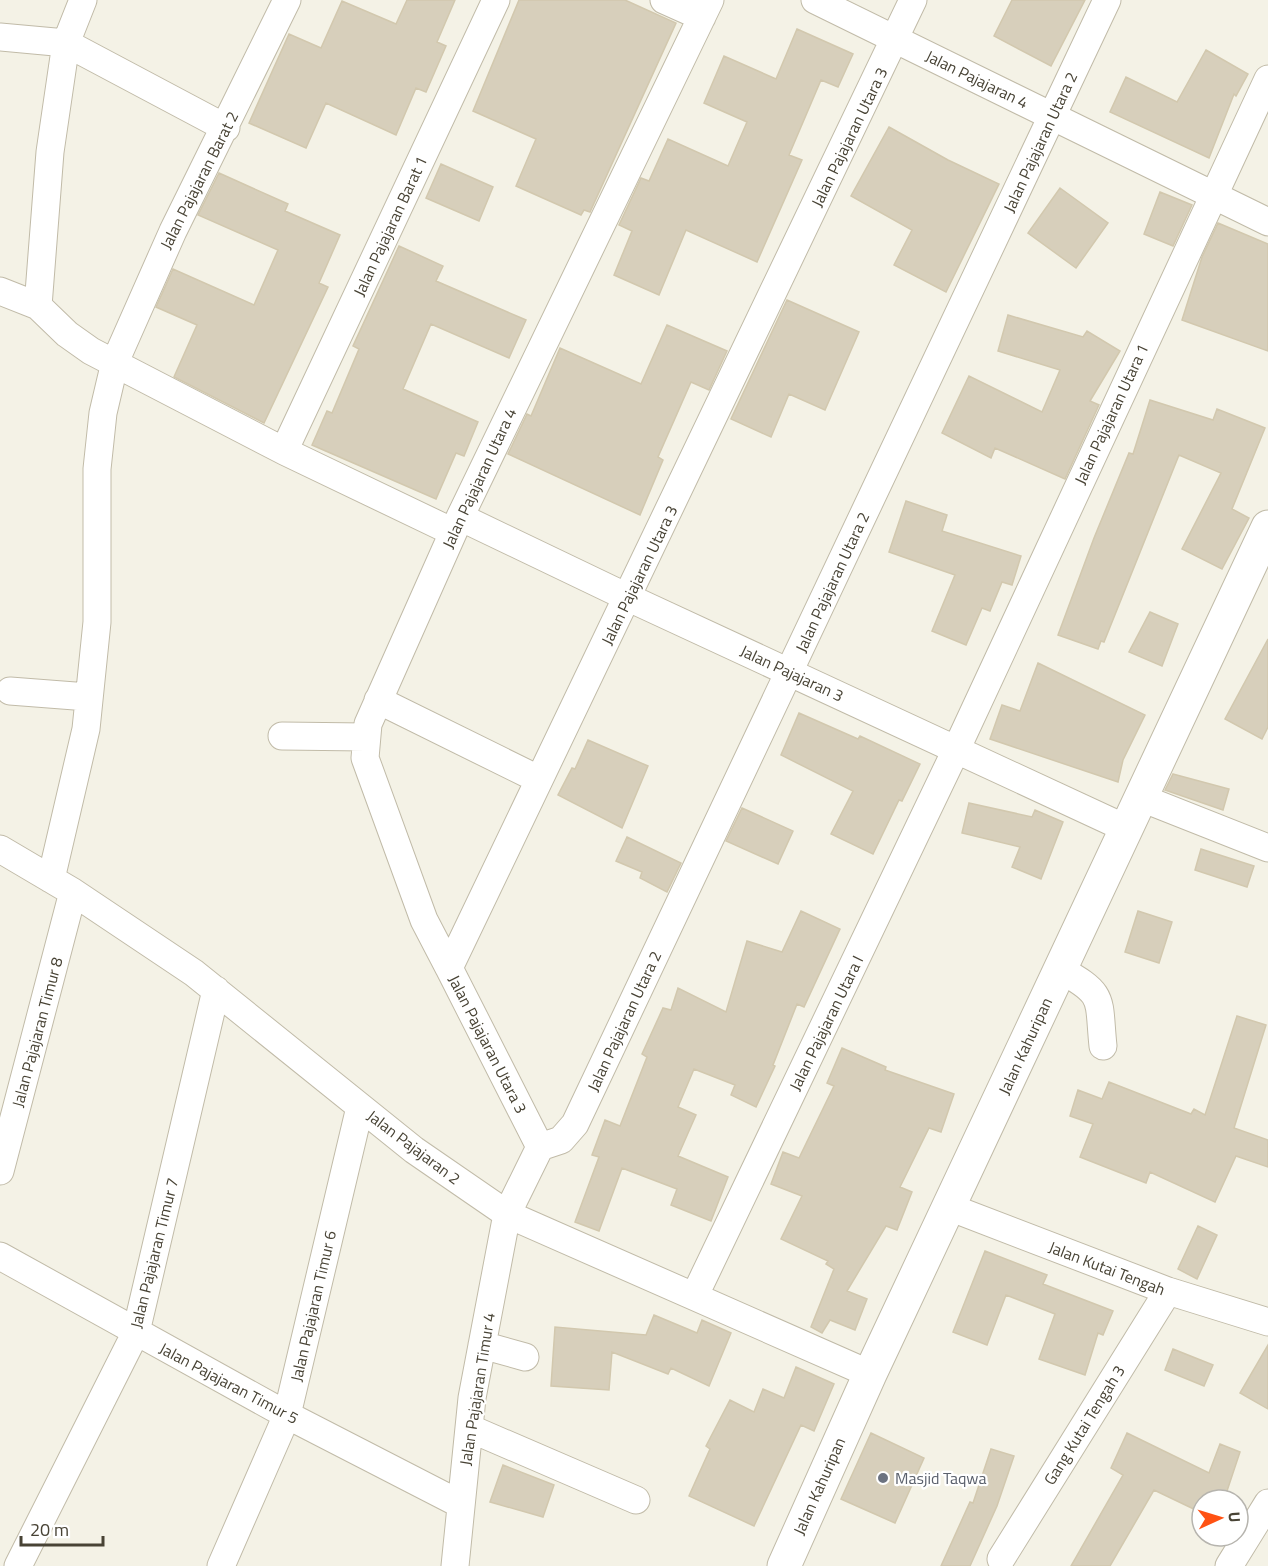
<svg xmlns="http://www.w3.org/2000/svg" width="1268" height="1566" font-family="'Titillium Web',sans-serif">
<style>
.building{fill:#d7cfbb;stroke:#d2c8ae;stroke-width:1.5}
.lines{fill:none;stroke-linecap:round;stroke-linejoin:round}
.minor-casing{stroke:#c1bba8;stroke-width:29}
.tertiary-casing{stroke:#c1bba8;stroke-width:35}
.minor{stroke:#fff;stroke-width:27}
.tertiary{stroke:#fff;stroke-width:33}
.worship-dot{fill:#6b7280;stroke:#fff;stroke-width:2}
.labels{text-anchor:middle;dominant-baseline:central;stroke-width:4.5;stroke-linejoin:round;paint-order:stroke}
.street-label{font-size:16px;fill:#484335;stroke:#fff}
.worship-label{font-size:16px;fill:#5b616d;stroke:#fff;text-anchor:start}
</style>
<rect width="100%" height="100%" fill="#f4f2e6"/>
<path class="building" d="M407,0H455L437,42L446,46L426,92L416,88L396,135L326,103L306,148L249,123L289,34L321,48L342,1L396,24Z
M519,0H625L676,23L590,212L584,210L581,215L516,186L536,139L473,111Z
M1012,0H1085L1051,66L994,36Z
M797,29L853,54L838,87L821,80L789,155L802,160L757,262L686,230L659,295L614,275L632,231L619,225L641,178L649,181L668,139L728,166L747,122L704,103L724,56L776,79Z
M1206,50L1248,74L1236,96L1234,94L1209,158L1110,112L1126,77L1177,102Z
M889,127L948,160L999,184L946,292L894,265L912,230L851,196Z
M441,164L493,187L479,221L426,198Z
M219,173L288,204L285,211L340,235L319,283L328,287L264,423L174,377L197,325L156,307L173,269L254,305L278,250L198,215Z
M1060,188L1108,223L1076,268L1028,233Z
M1160,192L1192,205L1173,246L1144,234Z
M1218,223L1268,244V351L1182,320L1202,257Z
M399,246L443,266L436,281L526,320L509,358L431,324L403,389L478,422L464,456L456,453L436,499L312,445L327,411L332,413L359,349L353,346Z
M787,300L859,332L825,410L789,394L771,437L731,419Z
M1008,315L1083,337L1087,331L1120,351L1090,401L1099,405L1065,479L995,448L991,458L942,433L969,376L1042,412L1060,370L998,351Z
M667,325L727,351L709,390L691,382L658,457L663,460L640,515L508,454L527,414L531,416L560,348L641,384Z
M1150,400L1213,420L1217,409L1265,428L1232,509L1249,518L1222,569L1182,549L1221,473L1179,455L1104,642L1101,641L1098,649L1058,635L1094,538L1129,453L1133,454Z
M906,501L947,515L942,531L1021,556L1012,585L1002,582L990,611L982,608L966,645L932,631L955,575L889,552Z
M1150,612L1178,624L1162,666L1129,652Z
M1268,639V727L1262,739L1225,719Z
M1038,663L1145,715L1123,760L1118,782L990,739L1002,705L1020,711Z
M799,713L858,739L860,736L920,764L902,801L899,800L873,854L831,834L853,791L781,755Z
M588,740L648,766L622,828L558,795L572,768L575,769Z
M1173,774L1229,789L1223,810L1165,790Z
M969,803L1032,817L1035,810L1063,822L1041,879L1012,867L1020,847L962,833Z
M742,808L793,831L778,864L726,841Z
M627,837L681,863L667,892L640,878L642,872L616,861Z
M1201,849L1254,866L1247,887L1195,870Z
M801,911L840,929L804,1007L797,1004L773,1065L775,1066L756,1107L731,1095L735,1085L694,1069L678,1107L696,1115L678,1156L728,1177L711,1221L671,1205L677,1189L622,1168L599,1231L575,1222L599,1157L592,1155L605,1120L620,1126L647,1057L642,1054L663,1008L671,1010L678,988L726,1012L747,941L782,952Z
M1138,911L1172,922L1159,963L1125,952Z
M1237,1016L1266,1025L1234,1128L1268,1140V1167L1236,1156L1215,1202L1150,1172L1146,1183L1080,1157L1093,1124L1070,1116L1078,1090L1102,1099L1109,1082L1191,1114L1194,1109L1205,1115Z
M842,1048L886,1067L885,1070L954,1094L941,1132L929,1128L900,1187L912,1192L897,1230L886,1226L847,1291L867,1299L855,1330L830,1320L822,1333L811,1327L834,1269L826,1264L828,1261L781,1239L802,1196L771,1184L783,1152L799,1158L834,1086L827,1083Z
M1198,1226L1217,1235L1197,1279L1178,1269Z
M985,1251L1047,1275L1043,1284L1113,1311L1103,1335L1098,1333L1085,1375L1039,1359L1055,1314L1006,1295L987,1345L953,1332Z
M654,1315L697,1333L702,1320L731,1333L709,1386L671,1368L668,1374L612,1352L609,1390L551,1386L555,1327L646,1335Z
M1268,1345V1409L1240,1393Z
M1173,1349L1213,1365L1204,1386L1165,1370Z
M796,1367L834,1384L814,1431L801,1425L754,1526L689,1496L710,1449L706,1446L730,1400L754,1412L763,1389L784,1398Z
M871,1433L924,1458L895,1523L841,1499Z
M1127,1433L1209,1473L1220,1444L1240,1452L1224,1500H1202V1513L1154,1490L1110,1566H1071L1123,1475L1111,1468Z
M991,1449L1014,1456L997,1506L970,1566H941L970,1502L973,1503Z
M503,1465L554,1485L543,1517L490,1502Z"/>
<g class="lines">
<g class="minor-casing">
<path id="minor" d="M83,0L66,43L226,128
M664,0L702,17
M815,0L1268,222
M0,37L66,43L50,152L38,306
M0,291L38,306L67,334L91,351L284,451L453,532
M284,451L496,0
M460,517L629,598L1125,828
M10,691L88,697
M378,700L538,779
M282,736L365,737
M1139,797L1268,848
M0,849L73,892L194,973L414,1150L507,1214L870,1374
M51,879L86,729L97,622V469L103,413L115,362L173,231L287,0
M449,968L424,920L365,758L368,724L460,517L710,0
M1061,970C1106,995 1098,998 1103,1046
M540,1147L561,1140L575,1124L1107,0
M540,1147L449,968L913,0
M0,1171L73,892
M949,1207L1168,1291L1268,1322
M0,1256L287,1415L460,1504
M695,1295L956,750L1268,79
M482,1345L525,1357
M469,1428L636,1500
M1001,1559L1168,1291
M18,1566L136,1332L216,990
M221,1566L287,1415L360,1107
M455,1566L472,1398L507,1214L540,1147
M1229,1566L1268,1503"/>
</g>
<g class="tertiary-casing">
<path id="tertiary" d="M784,1566L870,1374L1268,527"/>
</g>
<use href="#minor" class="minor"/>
<use href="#tertiary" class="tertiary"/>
</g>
<circle class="worship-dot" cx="883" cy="1478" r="6"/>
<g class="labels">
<g class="street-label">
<text transform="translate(977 79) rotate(26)">Jalan Pajajaran 4</text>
<text transform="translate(849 137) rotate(-64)">Jalan Pajajaran Utara 3</text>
<text transform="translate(1040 142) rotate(-65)">Jalan Pajajaran Utara 2</text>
<text transform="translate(199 180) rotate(-63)">Jalan Pajajaran Barat 2</text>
<text transform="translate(390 226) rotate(-65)">Jalan Pajajaran Barat 1</text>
<text transform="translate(1111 414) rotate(-65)">Jalan Pajajaran Utara 1</text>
<text transform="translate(479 478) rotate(-65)">Jalan Pajajaran Utara 4</text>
<text transform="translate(639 575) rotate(-64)">Jalan Pajajaran Utara 3</text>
<text transform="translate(832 582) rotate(-65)">Jalan Pajajaran Utara 2</text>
<text transform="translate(792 673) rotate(25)">Jalan Pajajaran 3</text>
<text transform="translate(624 1021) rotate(-65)">Jalan Pajajaran Utara 2</text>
<text transform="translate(826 1023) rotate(-64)">Jalan Pajajaran Utara I</text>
<text transform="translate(37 1032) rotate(-75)">Jalan Pajajaran Timur 8</text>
<text transform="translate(488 1044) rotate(63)">Jalan Pajajaran Utara 3</text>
<text transform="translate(1025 1046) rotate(-65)">Jalan Kahuripan</text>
<text transform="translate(414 1147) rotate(37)">Jalan Pajajaran 2</text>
<text transform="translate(154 1253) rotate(-76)">Jalan Pajajaran Timur 7</text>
<text transform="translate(1107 1268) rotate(21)">Jalan Kutai Tengah</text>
<text transform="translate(313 1306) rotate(-77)">Jalan Pajajaran Timur 6</text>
<text transform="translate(229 1383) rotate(28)">Jalan Pajajaran Timur 5</text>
<text transform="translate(477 1389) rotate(-81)">Jalan Pajajaran Timur 4</text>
<text transform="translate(1084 1425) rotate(-58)">Gang Kutai Tengah 3</text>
<text transform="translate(819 1486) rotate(-66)">Jalan Kahuripan</text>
</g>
<g class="worship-label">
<text x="895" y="1478">Masjid Taqwa</text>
</g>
</g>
<g transform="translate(1220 1518) rotate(86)"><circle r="28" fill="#ffffff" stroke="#b6b4ae" stroke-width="1.5"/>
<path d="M0-4.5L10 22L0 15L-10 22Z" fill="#ff5213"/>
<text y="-9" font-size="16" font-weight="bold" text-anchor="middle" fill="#484335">U</text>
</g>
<path d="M21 1536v9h82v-9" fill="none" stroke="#484335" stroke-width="3"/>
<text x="30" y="1536" font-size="18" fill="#484335" stroke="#ffffff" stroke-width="4.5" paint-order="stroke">20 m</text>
</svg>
